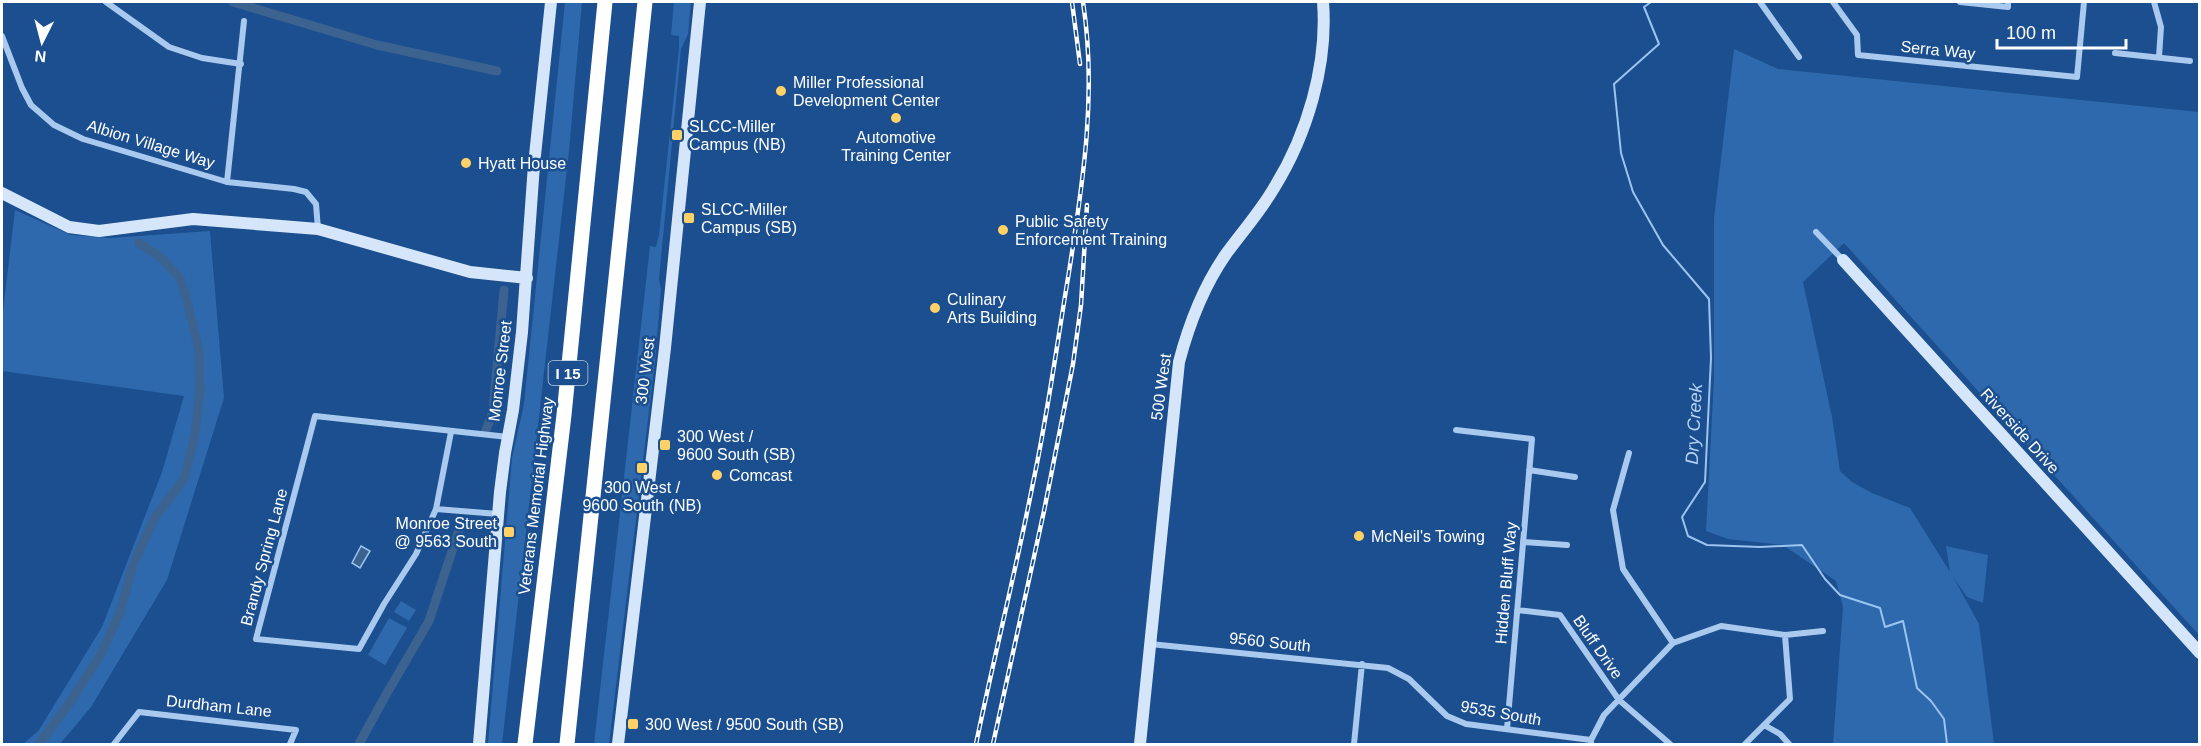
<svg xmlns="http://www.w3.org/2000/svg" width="2201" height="746" font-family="Arial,sans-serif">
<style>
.green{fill:#2e69ad}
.water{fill:#3c6290;stroke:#9cc4f0;stroke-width:1.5}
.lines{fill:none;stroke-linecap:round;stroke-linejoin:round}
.stream{stroke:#9cc4f0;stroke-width:2}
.canal{stroke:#3c6290;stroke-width:9}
.street{stroke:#a9c9ee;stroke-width:6}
.secondary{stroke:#d6e6fa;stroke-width:12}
.highway{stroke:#fff;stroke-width:15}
.rail-casing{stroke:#fff;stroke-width:4.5}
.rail{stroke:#1b4f8f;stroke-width:2;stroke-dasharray:7;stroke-linecap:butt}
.poi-dot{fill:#ffd166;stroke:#1b4f8f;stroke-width:2}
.labels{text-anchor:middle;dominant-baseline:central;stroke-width:5;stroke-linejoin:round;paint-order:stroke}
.shield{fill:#1b4f8f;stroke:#bbcadd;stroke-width:1.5}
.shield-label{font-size:15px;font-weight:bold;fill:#fff}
.street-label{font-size:16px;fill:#fff;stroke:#1b4f8f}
.poi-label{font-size:16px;fill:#fff;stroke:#1b4f8f;text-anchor:start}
.water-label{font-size:18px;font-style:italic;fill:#b5d3f5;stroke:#1b4f8f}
</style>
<rect width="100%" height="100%" fill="#1b4f8f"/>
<path class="green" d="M565,2H582L569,151L502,744H488L512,458L524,404Z
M674,2H691L688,34L681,49L659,279L661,290L655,361L609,744H594L650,246L656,247L659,235L679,48V36L671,35Z
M1734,49L1778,69L2199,112V635L1844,243L1803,282L1832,417L1840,471L1852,482L1872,493L1910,508L1950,572L1946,546L1988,555L1983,603L1967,597L1953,577L1979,624L1994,744H1833L1843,607L1836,581L1783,545L1728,539L1706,531L1714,379V218Z
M15,210L71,235L110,238L210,231L224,398L167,580L91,707L60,744H23L39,730L102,627L162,472L184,396L2,371V319Z
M401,601L416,610L409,621L394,612Z
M389,618L407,628L385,665L368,655Z"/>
<path class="water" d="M361,546L370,551L360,568L352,563Z"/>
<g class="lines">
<path class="stream" d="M1651,2L1644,7L1659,44L1614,84L1621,153L1633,192L1663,245L1709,299L1711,358L1705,482L1682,517L1688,536L1707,545L1760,547L1802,545L1825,579L1840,595L1880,608L1885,627L1903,621L1917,688L1931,701L1944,719L1947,744"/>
<path class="canal" d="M233,2L377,45L497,71
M486,430L493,411L504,290
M39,744L71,701L100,656L120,613L133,565L155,517L184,479L195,435L200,391L199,350L187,301L180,278L160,257L139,243
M359,744L383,700L429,621L462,521"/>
<path class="street" d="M106,2L169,47L202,58L241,64
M1760,2L1799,57
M1833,2L1857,35L1858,55L2077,77L2084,2
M1960,2L2008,7V2
M2154,2L2161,27L2159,57
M2,36L22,88L31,105L54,125L83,139L227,182L294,189L306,192L316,204L318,229
M2115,53L2190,61
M227,182L244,21
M1816,232L1843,260
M1456,430L1532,439L1507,729
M451,432L436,509L416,554L384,604L359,649L256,639L315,416L508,437
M1629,453L1613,510L1623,569L1673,643
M1529,470L1575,477
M436,509L498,514
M1523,542L1567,545
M1517,610L1560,615L1619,700L1670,744
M1150,644L1388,668L1409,679L1447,716L1466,724L1591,740
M1764,725L1780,734L1789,744
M114,744L139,712L296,730L290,744
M1354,744L1362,664
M1591,744V740L1604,715L1673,643L1721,626L1785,635L1823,631
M1745,744L1790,699L1785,635"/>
<path class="secondary" d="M2,193L69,227L99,231L193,219L318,229L470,272L527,278
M1843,260L2200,653
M479,744L500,492L505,453L513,410L522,332L534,165L551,2
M618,744L665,348L700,2
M1140,744L1179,362C1189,324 1203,287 1226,254C1242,232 1260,212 1274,188C1307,135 1328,65 1323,2"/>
<path class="highway" d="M525,744L564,415L605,2
M567,744L645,2"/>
<g class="rail-casing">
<path id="rail" d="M1072,2L1080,64
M976,744C994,657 1016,570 1033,483C1048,413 1057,343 1069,272C1083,182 1097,93 1083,2
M993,744L1044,511L1073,364L1081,305L1087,205"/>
</g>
<use href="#rail" class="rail"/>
</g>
<g class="poi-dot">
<circle cx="781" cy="91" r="6"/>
<circle cx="896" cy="118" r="6"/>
<rect x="671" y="129" width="12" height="12" rx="3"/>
<circle cx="466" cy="163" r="6"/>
<rect x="683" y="212" width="12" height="12" rx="3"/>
<circle cx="1003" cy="230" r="6"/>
<circle cx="935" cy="308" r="6"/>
<rect x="659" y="439" width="12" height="12" rx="3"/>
<rect x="636" y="462" width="12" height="12" rx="3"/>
<circle cx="717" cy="475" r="6"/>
<rect x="503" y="526" width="12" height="12" rx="3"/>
<circle cx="1359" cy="536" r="6"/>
<rect x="627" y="718" width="12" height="12" rx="3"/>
</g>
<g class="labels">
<rect class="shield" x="548.5" y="361" width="39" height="24" rx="4.5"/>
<g class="shield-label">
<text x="568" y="373">I 15</text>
</g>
<g class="street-label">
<text transform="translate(1938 50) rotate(6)">Serra Way</text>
<text transform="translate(151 144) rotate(17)">Albion Village Way</text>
<text transform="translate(500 371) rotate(-83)">Monroe Street</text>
<text transform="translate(645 371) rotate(-83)">300 West</text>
<text transform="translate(1161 387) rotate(-82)">500 West</text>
<text transform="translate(2020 431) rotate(48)">Riverside Drive</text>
<text transform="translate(536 496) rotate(-83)">Veterans Memorial Highway</text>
<text transform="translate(264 557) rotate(-75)">Brandy Spring Lane</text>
<text transform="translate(1506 583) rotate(-85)">Hidden Bluff Way</text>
<text transform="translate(1270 642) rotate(6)">9560 South</text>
<text transform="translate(1598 647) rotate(55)">Bluff Drive</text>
<text transform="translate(219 706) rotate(6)">Durdham Lane</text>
<text transform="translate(1501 713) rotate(10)">9535 South</text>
</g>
<g class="poi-label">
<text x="793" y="82">Miller Professional<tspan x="793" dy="18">Development Center</tspan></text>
<text x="689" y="126">SLCC-Miller<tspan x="689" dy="18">Campus (NB)</tspan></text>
<text x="896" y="137" text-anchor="middle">Automotive<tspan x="896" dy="18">Training Center</tspan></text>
<text x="478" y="163">Hyatt House</text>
<text x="701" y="209">SLCC-Miller<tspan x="701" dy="18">Campus (SB)</tspan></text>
<text x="1015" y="221">Public Safety<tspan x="1015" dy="18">Enforcement Training</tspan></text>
<text x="947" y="299">Culinary<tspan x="947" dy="18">Arts Building</tspan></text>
<text x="677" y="436">300 West /<tspan x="677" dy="18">9600 South (SB)</tspan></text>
<text x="729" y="475">Comcast</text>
<text x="642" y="487" text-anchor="middle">300 West /<tspan x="642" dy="18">9600 South (NB)</tspan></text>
<text x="497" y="523" text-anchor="end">Monroe Street<tspan x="497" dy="18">@ 9563 South</tspan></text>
<text x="1371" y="536">McNeil's Towing</text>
<text x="645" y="724">300 West / 9500 South (SB)</text>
</g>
<g class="water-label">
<text transform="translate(1694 424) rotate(-87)">Dry Creek</text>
</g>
</g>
<rect width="2201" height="746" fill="none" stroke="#ffffff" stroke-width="6"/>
<g transform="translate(42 42) rotate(186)" stroke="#1b4f8f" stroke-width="4.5" paint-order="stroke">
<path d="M0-4.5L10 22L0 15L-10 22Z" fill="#ffffff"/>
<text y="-9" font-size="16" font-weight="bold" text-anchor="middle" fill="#ffffff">N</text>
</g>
<path d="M1997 39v9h129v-9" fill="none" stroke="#ffffff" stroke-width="3"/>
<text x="2006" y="39" font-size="18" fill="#ffffff" stroke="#1b4f8f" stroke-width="4.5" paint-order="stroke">100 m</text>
</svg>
